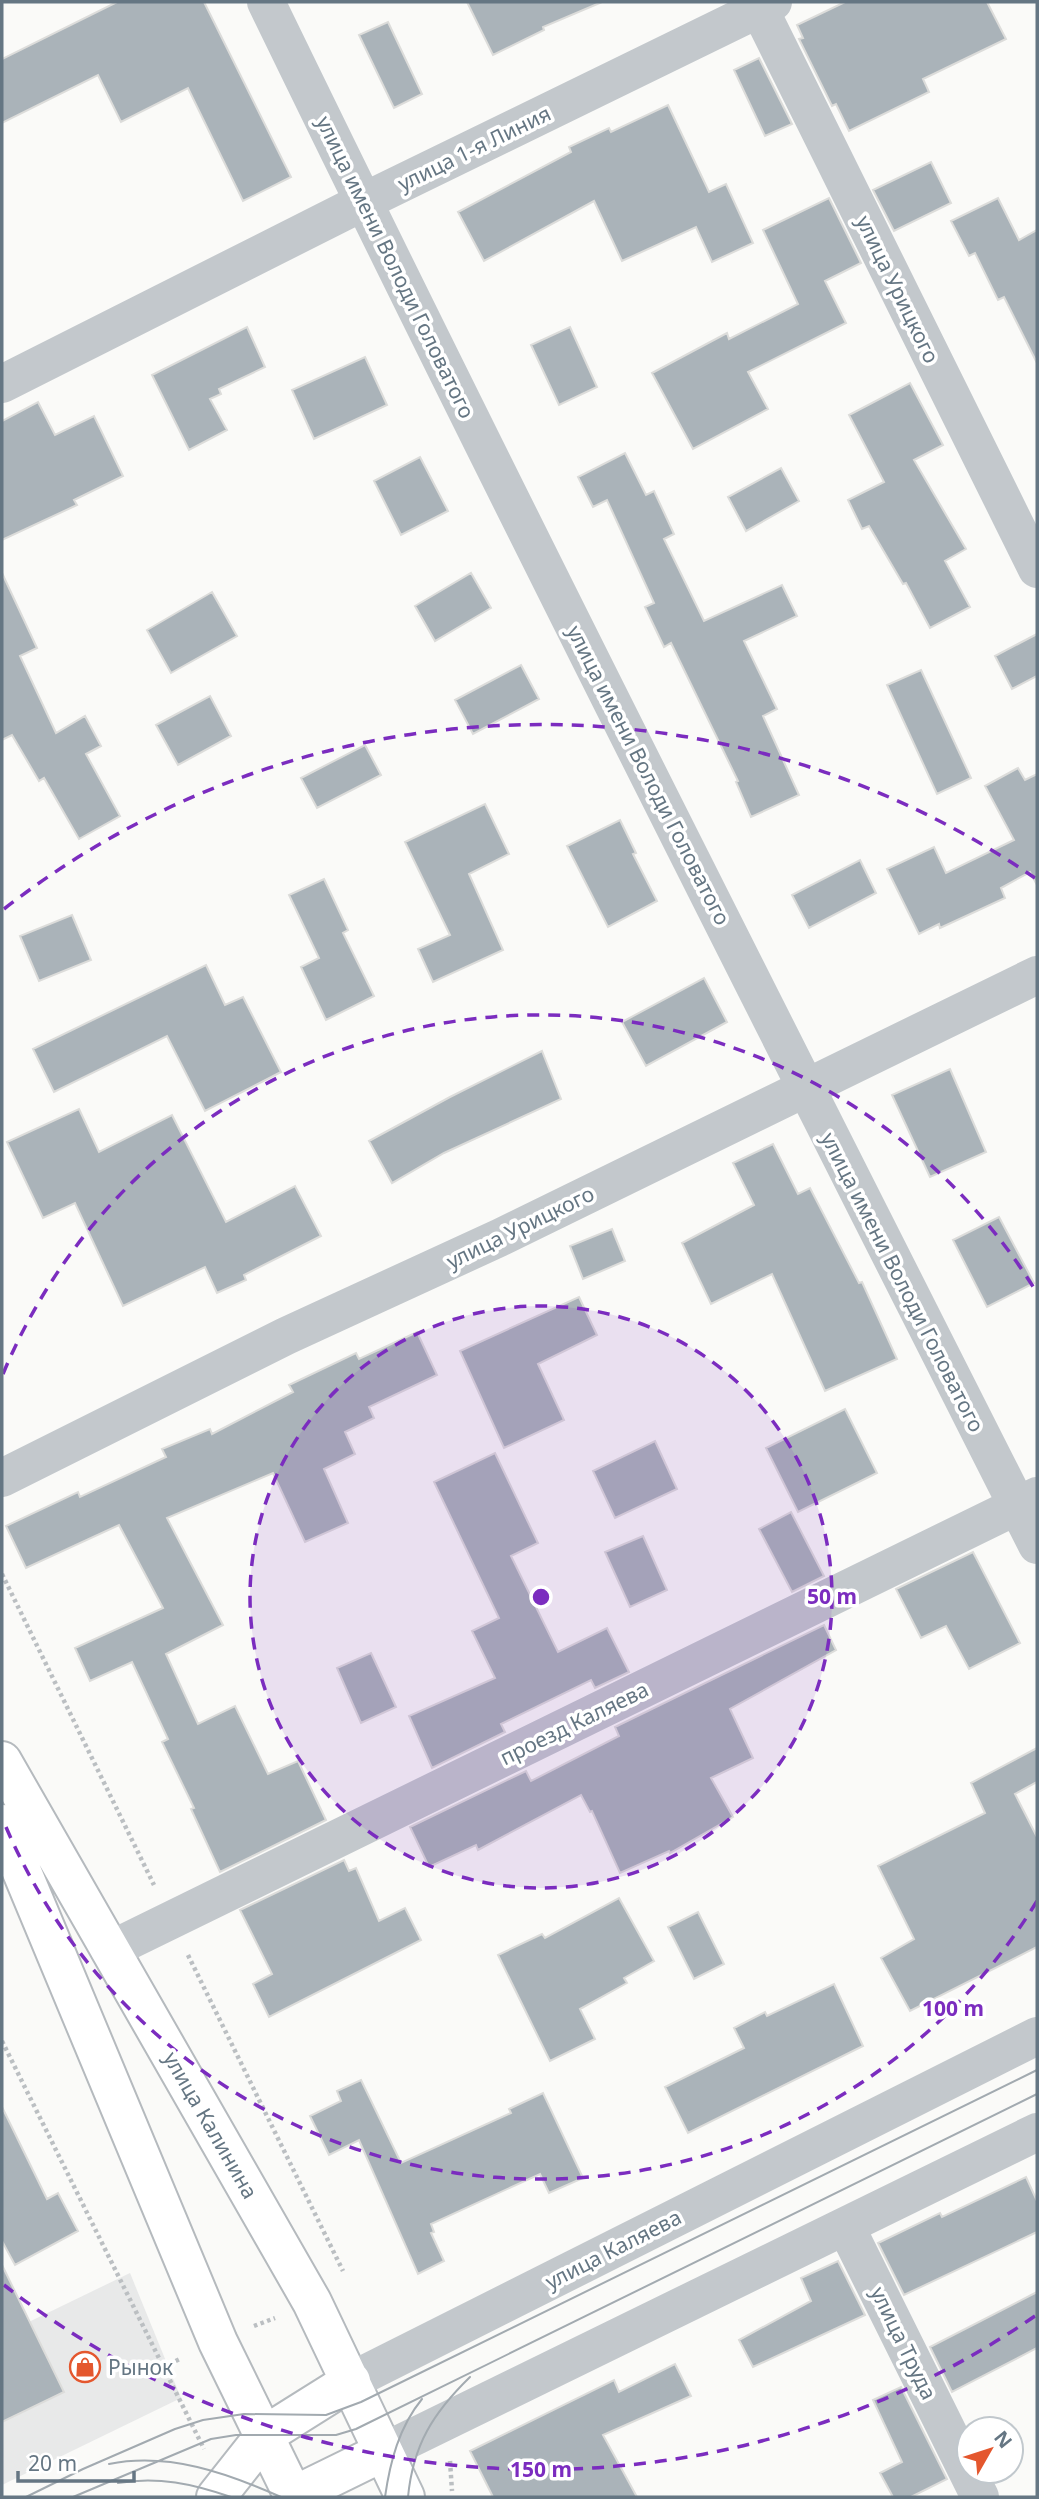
<svg xmlns="http://www.w3.org/2000/svg" width="1039" height="2499" font-family="'Noto Sans',sans-serif">
<style>
.built{fill:#e8e9e9}
.building{fill:#aab3b9;stroke:#dcdcda;stroke-width:2}
.lines{fill:none;stroke-linecap:round;stroke-linejoin:round}
.major-casing{stroke:#b5babe;stroke-width:42}
.path{stroke:#bbbfc2;stroke-width:4.5;stroke-dasharray:3.5 3.5;stroke-linecap:butt}
.minor{stroke:#c3c8cc;stroke-width:38}
.major{stroke:#fff;stroke-width:38}
.tram{stroke:#a2aab0;stroke-width:2}
.ring{fill:none;stroke:#7b2cbf;stroke-width:3.5;stroke-dasharray:12 9}
.labels{text-anchor:middle;dominant-baseline:central;stroke-width:7;stroke-linejoin:round;paint-order:stroke}
.street-label{font-size:21px;fill:#657683;stroke:#fff}
.poi-label{font-size:21px;fill:#657683;stroke:#fff;text-anchor:start}
.centre{fill:#7b2cbf;stroke:#fff;stroke-width:3.5}
.ring-label{font-size:21px;text-anchor:middle;font-weight:bold;fill:#7b2cbf;stroke:#fff;stroke-width:7;stroke-linejoin:round;paint-order:stroke}
</style>
<rect width="100%" height="100%" fill="#fafaf8"/>
<path class="built" d="M130,2273L181,2398L2,2485V2335Z"/>
<path class="building" d="M117,2H204L291,177L243,201L188,88L121,122L98,75L2,123V59Z
M467,2H602L543,27L544,30L493,55Z
M845,2H987L1006,39L923,79L929,92L849,131L836,104L832,106L799,39L803,38L797,25Z
M388,22L422,94L394,108L359,35Z
M759,58L792,124L765,136L734,70Z
M668,105L709,192L726,184L753,243L712,262L696,227L622,261L594,201L484,261L458,212L571,152L569,147L609,128L611,132Z
M931,162L951,203L894,231L873,190Z
M829,198L861,263L825,281L846,323L748,372L768,409L693,449L652,373L727,333L729,339L798,304L763,230Z
M998,198L1019,240L1037,230V363L1004,297L998,300L975,253L969,256L951,221Z
M247,327L265,367L219,389L221,394L210,399L227,430L189,450L152,375Z
M570,327L597,387L559,405L531,345Z
M365,357L387,405L314,439L292,390Z
M910,383L943,445L914,460L966,549L945,561L970,607L930,628L906,583L903,584L869,526L862,529L848,500L884,482L849,415Z
M38,402L55,435L94,416L123,476L74,500L77,505L2,540V421Z
M625,453L646,495L654,491L674,534L664,539L704,621L782,585L797,616L744,641L777,709L763,716L799,795L751,817L736,782L738,781L671,643L664,647L645,607L654,603L607,500L593,507L578,477Z
M420,457L448,511L401,535L374,481Z
M781,468L799,501L746,531L728,497Z
M2,573L37,648L20,656L56,733L85,716L101,746L86,754L120,816L79,839L44,778L39,781L12,735L2,740Z
M471,573L491,608L435,641L415,606Z
M212,592L237,636L171,673L147,630Z
M1037,634V676L1012,689L995,656Z
M521,665L539,699L473,734L455,700Z
M921,670L971,778L937,794L887,685Z
M210,696L231,736L178,765L156,725Z
M365,745L381,775L317,808L301,778Z
M1018,768L1025,780L1037,774V885L1030,872L1001,888L1005,898L940,928L939,924L919,934L887,869L934,847L946,873L1014,840L985,786Z
M485,804L509,854L469,874L503,950L433,982L418,949L450,935L405,842Z
M620,820L636,853L633,854L657,901L608,927L567,846Z
M860,860L876,893L809,928L792,895Z
M324,879L348,930L343,933L374,996L326,1020L301,967L319,958L289,895Z
M72,915L91,960L39,981L20,936Z
M206,965L225,1005L243,997L281,1072L205,1111L167,1036L54,1092L33,1049Z
M704,978L727,1022L646,1066L622,1022Z
M542,1051L561,1099L444,1153L392,1183L369,1141L450,1097Z
M950,1069L986,1152L930,1177L892,1095Z
M79,1109L99,1152L172,1115L226,1222L295,1186L321,1236L244,1275L246,1280L217,1293L205,1267L123,1306L75,1203L43,1218L7,1142Z
M773,1144L798,1194L810,1188L859,1283L862,1282L897,1359L825,1391L772,1274L711,1304L682,1243L754,1205L733,1163Z
M999,1217L1034,1283L987,1307L953,1240Z
M612,1229L625,1261L583,1279L570,1246Z
M579,1297L597,1335L538,1364L564,1420L504,1448L460,1351Z
M417,1332L437,1375L369,1407L374,1418L345,1432L355,1454L324,1469L348,1523L305,1542L273,1473L167,1518L223,1625L166,1654L198,1724L235,1706L268,1774L298,1761L326,1820L220,1872L191,1809L194,1808L162,1742L168,1739L132,1662L90,1681L75,1648L163,1608L119,1525L26,1568L6,1526L78,1492L80,1497L166,1457L162,1449L210,1429L212,1434L293,1392L289,1385L356,1353L359,1359Z
M845,1409L877,1473L798,1512L766,1448Z
M655,1441L677,1489L615,1518L593,1471Z
M495,1453L538,1543L511,1556L558,1652L607,1628L629,1672L595,1688L591,1680L501,1724L505,1732L432,1768L409,1716L495,1678L472,1631L499,1618L434,1482Z
M791,1512L824,1576L792,1592L759,1529Z
M643,1536L667,1590L630,1607L605,1552Z
M973,1552L1020,1643L969,1669L946,1626L921,1638L896,1589Z
M824,1625L836,1650L730,1709L753,1758L711,1778L733,1817L670,1853L669,1851L620,1873L592,1811L590,1812L581,1795L478,1850L476,1845L429,1867L410,1827L526,1771L531,1781L619,1736L615,1727Z
M371,1653L396,1707L361,1723L337,1668Z
M1037,1748V1782L1015,1794L1037,1837V1947L910,2011L881,1958L914,1939L878,1866L985,1813L971,1783Z
M344,1860L349,1871L356,1868L379,1921L405,1908L421,1940L269,2017L253,1984L272,1974L240,1910Z
M619,1898L654,1961L624,1978L627,1983L580,2009L595,2039L550,2061L498,1955L542,1934L545,1938Z
M698,1912L724,1964L694,1979L668,1927Z
M834,1984L863,2046L688,2133L665,2087L744,2048L734,2028L765,2012L767,2016Z
M361,2080L401,2163L511,2113L509,2109L543,2093L583,2178L549,2193L540,2174L431,2224L434,2232L431,2233L444,2261L418,2274L359,2140L329,2155L310,2116L341,2101L337,2091Z
M2,2107L47,2199L58,2193L78,2231L15,2265L2,2241Z
M1026,2177L1037,2201V2232L904,2295L878,2243L940,2213L942,2217Z
M838,2261L865,2315L753,2367L739,2340L811,2301L801,2278Z
M2,2265L64,2392L2,2422Z
M1037,2292V2348L952,2392L930,2347Z
M675,2364L691,2396L603,2435L637,2497H493L470,2451L614,2380L619,2392Z
M901,2387L947,2479L911,2497H893L880,2473L902,2462L873,2400Z"/>
<g class="lines">
<g class="major-casing">
<path id="major" d="M2,1761L312,2302L405,2497
M2,1824L218,2342L294,2497
M216,2497L265,2435L351,2381
M291,2497L383,2452"/>
</g>
<path class="path" d="M2,1574L154,1885
M188,1955L343,2271
M2,2041L204,2449
M254,2326L275,2318
M163,2367L182,2358
M450,2461L452,2491"/>
<path class="minor" d="M266,2C517,519 778,1032 1037,1545
M756,2L1037,569
M2,384L363,202L773,2
M2,1478L286,1336L499,1238L1037,975
M110,1950L1037,1496
M846,2227L980,2497
M351,2381L1037,2036
M383,2452L1037,2132"/>
<use href="#major" class="major"/>
<path class="tram" d="M109,2464C169,2452 227,2473 281,2497
M118,2483C158,2476 193,2484 231,2497
M26,2497L83,2469L175,2429L203,2420L244,2414L326,2415L361,2402L1037,2070
M73,2497L211,2439L236,2435H336L356,2429L1037,2094
M385,2497C390,2462 399,2427 422,2399
M408,2497C413,2445 433,2413 470,2377"/>
</g>
<circle cx="541" cy="1597" r="291" fill="#7b2cbf" fill-opacity=".12"/>
<g class="ring">
<circle cx="541" cy="1597" r="291"/>
<path d="M1037 1901A582 582 0 0 1 3 1820M3 1374A582 582 0 0 1 1037 1293"/>
<path d="M1035 2316A873 873 0 0 1 4 2285M4 909A873 873 0 0 1 1035 878"/>
</g>
<defs>
<g id="shop-ring" transform="scale(1.575)"><circle r="9.5" fill="#fff" stroke="#e4572e" stroke-width="1.5"/><path d="M-5-2.5h2.3a2.7 3.5 0 0 1 5.4 0H5L5.5 6h-11ZM-1.5-2.5h3a1.5 2.3 0 0 0-3 0Z" fill="#e4572e"/></g>
</defs>
<g fill-rule="evenodd">
<use href="#shop-ring" x="85" y="2367"/>
</g>
<g class="labels">
<g class="street-label">
<text transform="translate(474 148) rotate(-26)">улица 1-я Линия</text>
<text transform="translate(396 267) rotate(64)">улица имени Володи Головатого</text>
<text transform="translate(898 289) rotate(64)">улица Урицкого</text>
<text transform="translate(649 775) rotate(63)">улица имени Володи Головатого</text>
<text transform="translate(520 1227) rotate(-26)">улица Урицкого</text>
<text transform="translate(903 1282) rotate(63)">улица имени Володи Головатого</text>
<text transform="translate(574 1723) rotate(-26)">проезд Каляева</text>
<text transform="translate(211 2125) rotate(60)">улица Калинина</text>
<text transform="translate(613 2249) rotate(-27)">улица Каляева</text>
<text transform="translate(904 2343) rotate(64)">улица Труда</text>
</g>
<g class="poi-label">
<text x="108" y="2367">Рынок</text>
</g>
</g>
<circle cx="541" cy="1597" r="10" class="centre"/>
<g class="ring-label">
<text x="832" y="1604">50 m</text>
<text x="953" y="2016">100 m</text>
<text x="541" y="2477">150 m</text>
</g>
<rect width="1039" height="2499" fill="none" stroke="#657683" stroke-width="7"/>
<g transform="translate(990 2450) rotate(51)"><circle r="33" fill="#ffffff" stroke="#c1c8cd" stroke-width="2"/>
<path d="M0-5L12 26L0 18L-12 26Z" fill="#e4572e"/>
<text y="-10" font-size="19" font-weight="bold" text-anchor="middle" fill="#657683">N</text>
</g>
<path d="M18 2471v10h116v-10" fill="none" stroke="#657683" stroke-width="3.5"/>
<text x="28" y="2471" font-size="21" fill="#657683" stroke="#ffffff" stroke-width="5" paint-order="stroke">20 m</text>
</svg>
